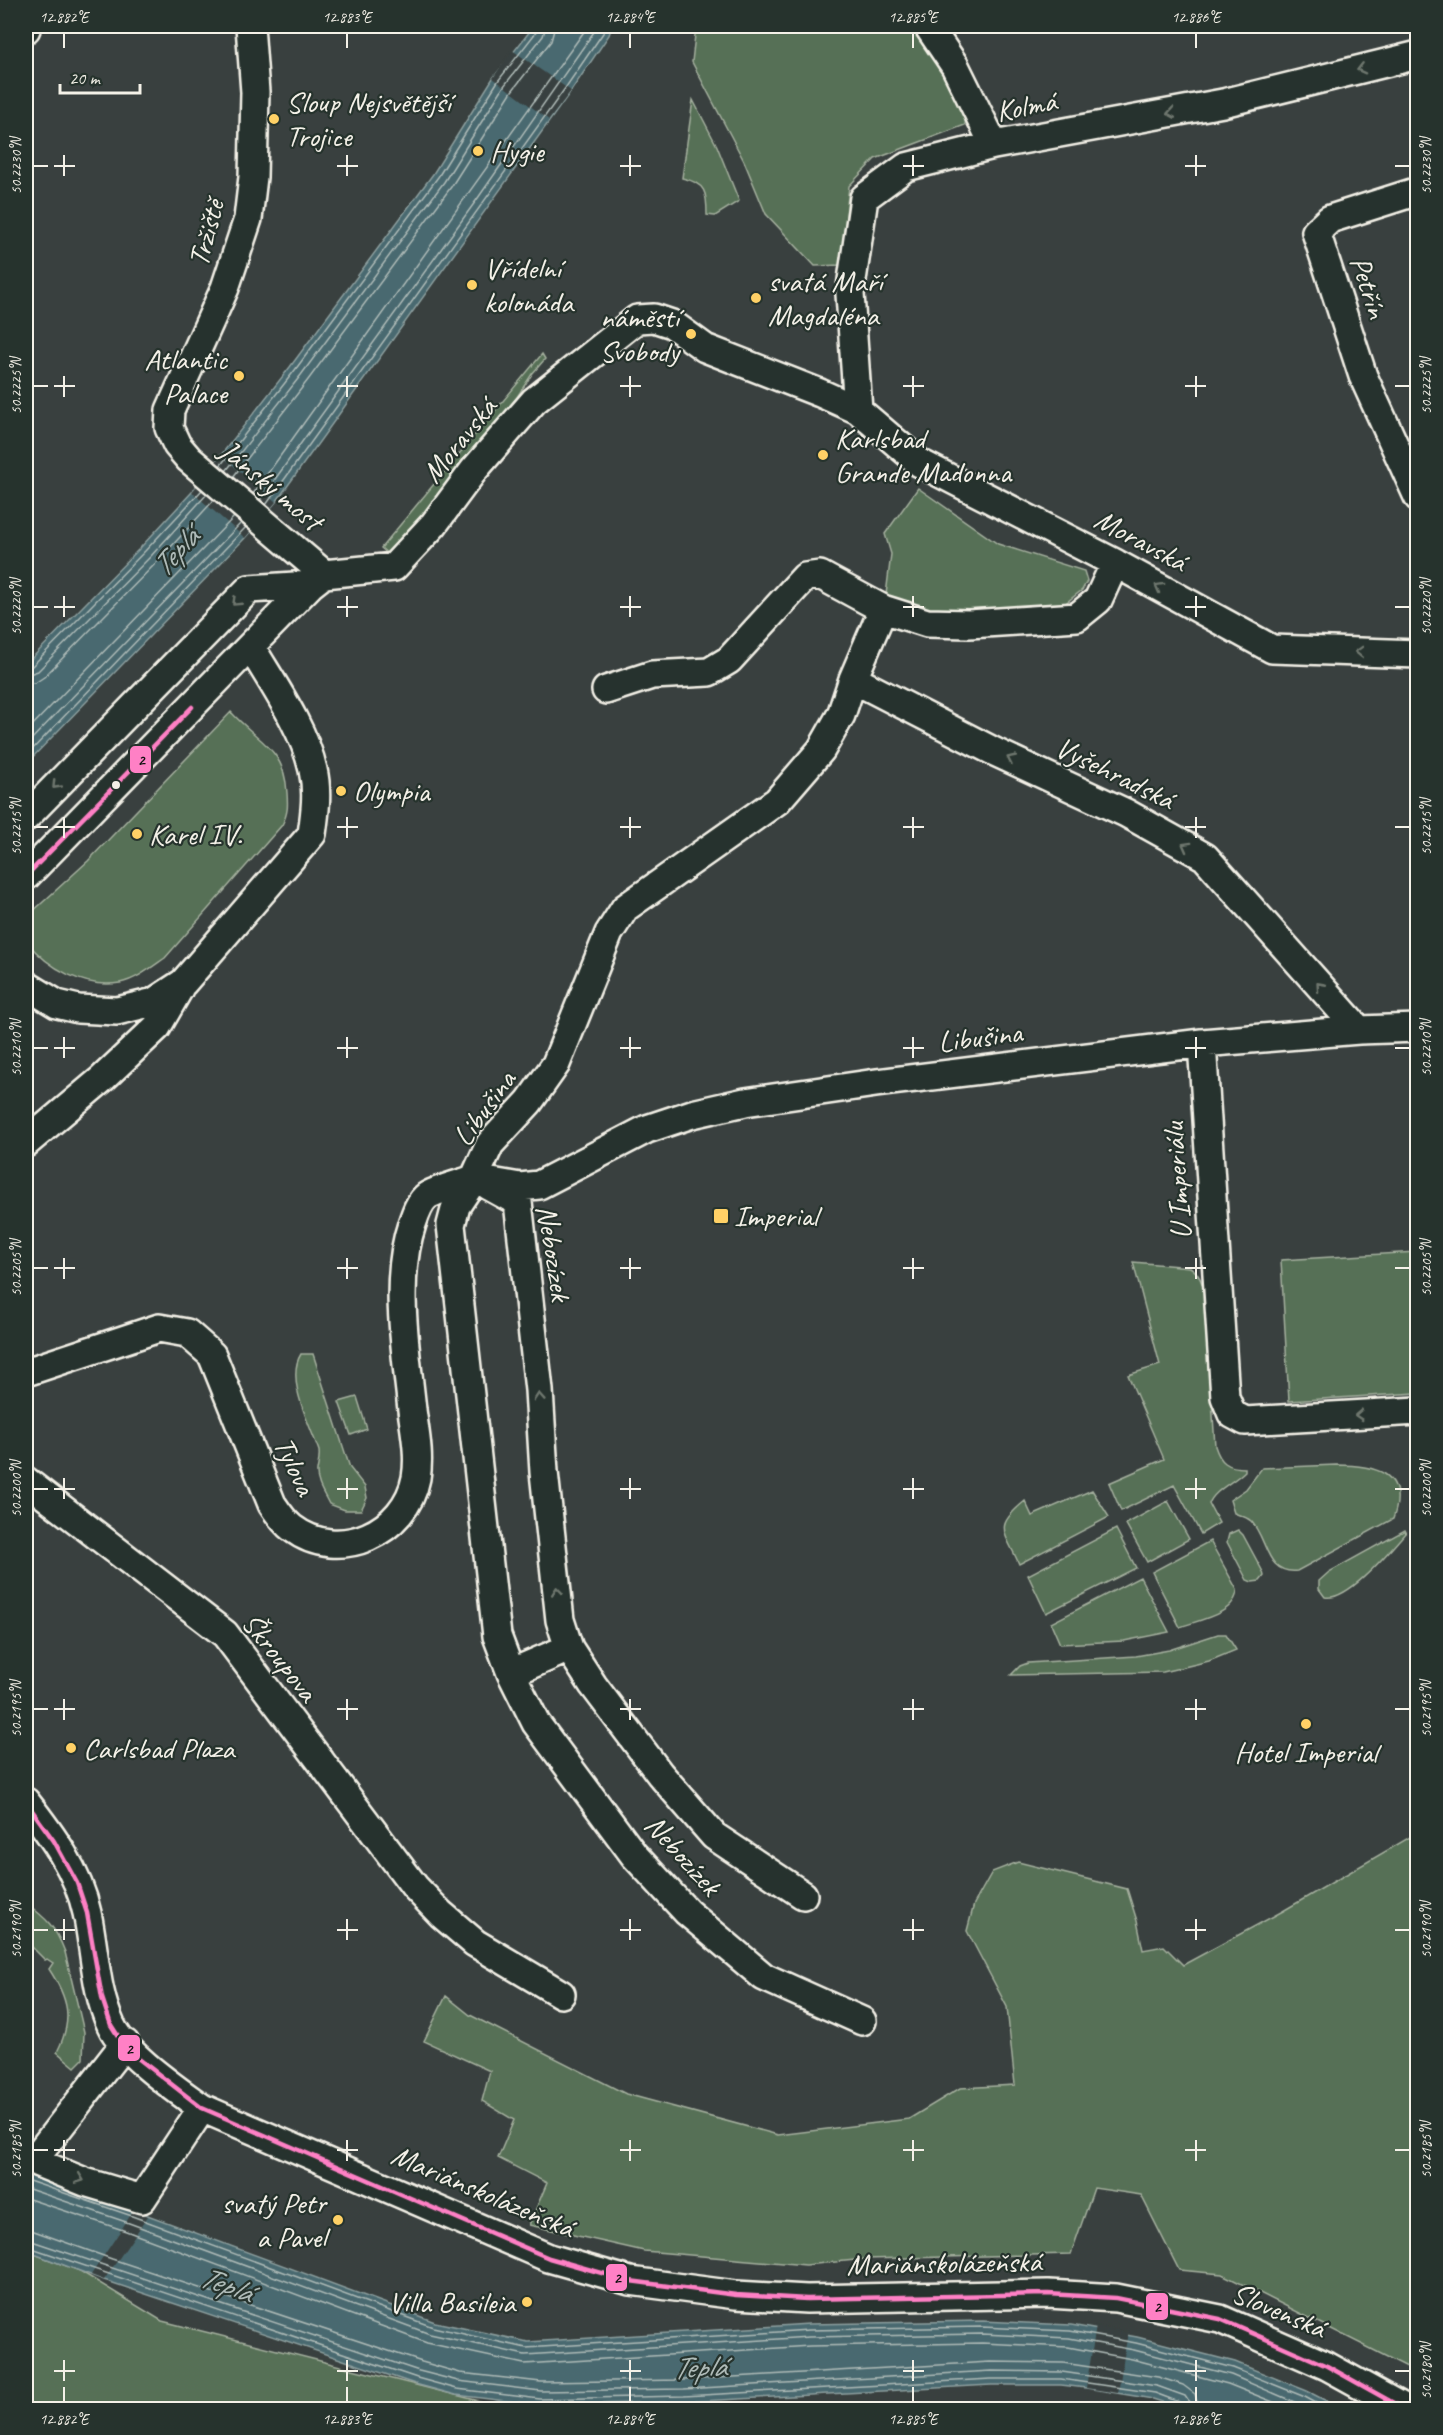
<svg xmlns="http://www.w3.org/2000/svg" width="1443" height="2435" font-family="Caveat,sans-serif">
<style>
.green{fill:#567056;stroke:#a5b09f;stroke-width:1.5}
.water{fill:#48696f;stroke:#8d9f9f;stroke-width:1.5}
.pier{fill:#39403f}
.lines{fill:none;stroke-linecap:round;stroke-linejoin:round}
.shore{stroke:#afbbb8;stroke-width:1.5}
.street-casing{stroke:#f4f1e8;stroke-width:32}
.street{stroke:#26332d;stroke-width:27}
.bus-1-casing{stroke:#26332d;stroke-width:9}
.bus-1{stroke:#ff80c5;stroke-width:4.5}
.oneway{stroke:#6e766e}
.ticks{fill:none;stroke:#f4f1e8;stroke-width:2}
.poi-dot{fill:#ffd166;stroke:#26332d;stroke-width:2}
.bus-dot{fill:#f4f1e8;stroke:#26332d;stroke-width:2}
.labels{text-anchor:middle;dominant-baseline:central;stroke-width:4.5;stroke-linejoin:round;paint-order:stroke}
.poi-label{font-size:30px;fill:#f4f1e8;stroke:#26332d;text-anchor:start}
.street-label{font-size:30px;fill:#f4f1e8;stroke:#26332d}
.water-label{font-size:32px;font-style:italic;fill:#afbbb8;stroke:#26332d}
.line-badge{stroke:#26332d;stroke-width:2}
.pale-badge-label{font-size:16px;text-anchor:middle;font-weight:bold;fill:#111}
.neatline{fill:none;stroke:#f4f1e8;stroke-width:2}
.ticks-label{font-size:15px;text-anchor:middle;fill:#f4f1e8}
</style>
<rect width="100%" height="100%" fill="#39403f"/>
<filter id="ink" filterUnits="userSpaceOnUse"><feTurbulence type="fractalNoise" baseFrequency=".0167" numOctaves="2"/><feDisplacementMap in="SourceGraphic" scale="12" xChannelSelector="R" yChannelSelector="G"/><feConvolveMatrix kernelMatrix="1 2 1 2 8 2 1 2 1" color-interpolation-filters="sRGB"/></filter>
<g filter="url(#ink)">
<path class="green" d="M696,26H914C929,53 969,93 965,125L875,159L849,186L841,265L815,266L766,214L744,161L692,62Z
M693,100L717,146L739,201L715,216L707,215C707,193 706,183 682,178Z
M542,354L545,359L532,374L517,397L410,538L389,555L381,548Z
M918,488L998,544L1084,571L1087,581L1082,590L1058,609L935,616L885,603L891,554L885,534Z
M231,712C258,742 285,748 287,793C288,806 288,813 282,825L165,958C152,967 136,980 120,983C84,989 48,968 26,941V924L30,914L88,861Z
M1417,1252V1393L1289,1401L1281,1260Z
M1133,1262L1190,1267C1200,1273 1203,1285 1205,1296L1215,1446C1220,1462 1227,1468 1245,1468V1471C1233,1483 1214,1490 1209,1504L1219,1523L1201,1534L1174,1485L1121,1511L1109,1483L1164,1459L1128,1375L1160,1365Z
M301,1354H313L350,1468L365,1487L367,1498L361,1510H345L329,1504C324,1494 316,1482 317,1471C318,1464 320,1459 319,1451C310,1425 285,1379 301,1354Z
M357,1397L367,1429L351,1435L339,1402Z
M1336,1465C1373,1465 1410,1471 1393,1519L1297,1571C1265,1574 1268,1539 1251,1521C1247,1517 1239,1515 1234,1513L1230,1500L1246,1489L1262,1468Z
M1092,1490L1109,1517L1019,1564C1004,1530 993,1527 1025,1501L1032,1516Z
M1168,1501L1189,1539L1147,1562L1126,1524Z
M1116,1529L1136,1568L1046,1613L1028,1575Z
M1238,1530L1243,1535L1263,1572L1264,1576L1260,1581L1252,1582L1247,1580L1227,1542L1229,1534Z
M1405,1530L1406,1532C1391,1549 1348,1602 1325,1597L1319,1589V1581L1329,1572Z
M1210,1541L1237,1590C1236,1614 1199,1620 1180,1627L1152,1572Z
M1140,1577L1169,1632L1124,1641L1060,1644L1051,1623Z
M1218,1634H1226L1236,1650L1209,1661L1163,1672L1011,1675L1020,1666L1028,1663L1136,1656L1169,1650Z
M1417,1833V2372L1222,2274L1179,2270L1141,2195L1094,2188L1071,2254L865,2259L806,2265L644,2251L529,2225L547,2183L498,2158L514,2120L482,2101L490,2071L424,2041L446,1996L470,2015L626,2094L778,2135L909,2119L960,2088L1015,2085L1007,2007L967,1931L974,1904L992,1872L1018,1862L1127,1889L1137,1921L1143,1950L1164,1946L1183,1965L1283,1911Z
M26,1903C47,1919 55,1926 65,1952L84,2032L83,2059L75,2067L57,2052C74,2019 68,1998 49,1969L53,1963L47,1959L45,1960L32,1947L28,1951L26,1949Z
M26,2251L80,2271L162,2321L511,2409H26Z"/>
<path class="water" d="M534,26H612L609,35L571,91L276,502L245,538L26,764V664L141,547L192,492L217,460L290,367L433,174L493,78Z
M26,2174L134,2210L435,2322L528,2342L809,2324L983,2321L1071,2325L1137,2337L1235,2362L1307,2391L1342,2409H1184L1153,2399L1086,2388L1061,2385H991L684,2402L540,2405L456,2395L415,2384L104,2280L26,2251Z"/>
<path class="pier" d="M512,50L571,91L549,120L493,78Z
M221,455L276,502L245,538L192,492Z
M134,2210L148,2216L104,2280L91,2275Z
M1096,2326L1128,2332L1118,2393L1086,2388Z"/>
<g class="lines">
<path class="shore" d="M220,466L295,370L438,177L498,81L537,31L538,26
M226,471L301,375L444,182L504,86L543,36L546,26
M233,477L308,380L451,187L512,91L551,41L555,26
M253,494L588,26
M260,500L478,198L598,26
M266,505L566,87L603,33L606,26
M26,668L32,666L145,551L202,490
M26,675L38,671L151,556L207,494
M26,684L35,683L44,677L157,562L214,500
M26,732L234,517
M26,745L241,523
M26,756L246,527
M26,2180L132,2216L433,2327L526,2348L809,2330L982,2327L1070,2331L1136,2343L1233,2368L1305,2397L1329,2410
M26,2188L129,2223L430,2334L525,2355L809,2337L982,2334L1069,2338L1134,2350L1231,2375L1313,2410
M26,2198L126,2231L427,2343L524,2364L810,2346L982,2343L1068,2347L1132,2359L1228,2384L1293,2410
M26,2230L34,2231L112,2259L422,2362L460,2373L541,2382L683,2380L990,2362L1063,2363L1158,2377L1183,2385L1195,2394L1199,2410
M26,2239L419,2371L458,2381L541,2391L684,2389L991,2371L1062,2372L1157,2386L1185,2396L1189,2402L1190,2410
M26,2246L417,2378L457,2389L540,2399L684,2396L991,2379H1061L1155,2393L1179,2402L1183,2410"/>
<g class="street-casing">
<path id="street" d="M250,26L255,92L253,177L248,219L225,288L170,410L169,428L177,445L189,459L324,574
M928,26L955,66L994,145
M26,29L27,26
M1418,191L1330,219L1316,232L1363,376L1418,497
M858,410L850,294L864,198L906,167L994,145L1223,103L1418,55
M324,574L394,567L434,524L474,470L534,401L637,319L654,318L672,324L705,348L820,393L858,410L920,463L1115,563L1272,649L1418,654
M853,679L995,752L1126,813L1205,857L1359,1030
M606,690L652,675L709,672L729,660L805,577L820,575L883,609
M26,817L249,589L310,585
M26,876L310,585L324,574
M26,985L57,1004L78,1009L117,1011L154,1002L183,983L312,834C315,813 318,791 313,770C304,728 272,683 251,647
M1202,1043L1225,1397L1232,1414L1245,1421L1418,1411
M26,1143L102,1079L157,1027L179,989
M474,1179L520,1187L539,1185L647,1129L692,1114L745,1102L876,1083L1202,1043L1359,1030L1418,1028
M489,1186L518,1202L539,1390L544,1472L560,1620L569,1648L593,1685L660,1774L714,1836L803,1895
M26,1372L159,1328L187,1333L212,1355L272,1504C278,1513 284,1522 292,1528C339,1564 406,1532 416,1478C420,1456 415,1432 412,1410C406,1351 393,1280 412,1224C415,1215 419,1202 427,1196C435,1190 463,1183 474,1179
M26,1481L225,1634L415,1887L441,1914L475,1943L561,1994
M511,1673L569,1648
M26,1802C52,1835 78,1871 87,1913C95,1950 95,1991 111,2025C124,2054 176,2089 202,2108L549,2258L630,2281L736,2295L807,2299L1048,2294L1116,2298L1220,2319L1327,2366L1407,2410
M862,2021L764,1977L687,1912L634,1855L536,1723L511,1673L497,1636L451,1225L456,1206L474,1179L490,1144L529,1102L556,1064L609,933L625,908L777,801L821,750L841,715L853,679L883,609L927,623L969,624L1077,617L1098,600L1115,563
M26,2158L85,2182L142,2199L202,2108
M33,2161L125,2043"/>
</g>
<use href="#street" class="street"/>
<g class="bus-1-casing">
<path id="bus-1" d="M26,876L192,707
M26,1802L54,1841L77,1883L87,1913L102,1998L111,2025L118,2036L139,2059L202,2108L549,2258L630,2281L736,2295L807,2299L1048,2294L1116,2298L1220,2319L1327,2366L1406,2410"/>
</g>
<use href="#bus-1" class="bus-1"/>
</g>
<defs><path id="oneway-chevron" d="M-2-3.5L2.5 0L-2 3.5" fill="none" stroke-width="1.6" stroke-linecap="round" stroke-linejoin="round" transform="scale(1.5)"/></defs>
<g class="oneway">
<use href="#oneway-chevron" transform="translate(1361 69) rotate(166)"/>
<use href="#oneway-chevron" transform="translate(1171 113) rotate(170)"/>
<use href="#oneway-chevron" transform="translate(1159 587) rotate(-151)"/>
<use href="#oneway-chevron" transform="translate(236 602) rotate(136)"/>
<use href="#oneway-chevron" transform="translate(1359 652) rotate(-178)"/>
<use href="#oneway-chevron" transform="translate(1011 759) rotate(-155)"/>
<use href="#oneway-chevron" transform="translate(56 785) rotate(134)"/>
<use href="#oneway-chevron" transform="translate(1186 846) rotate(-151)"/>
<use href="#oneway-chevron" transform="translate(1320 986) rotate(-132)"/>
<use href="#oneway-chevron" transform="translate(539 1397) rotate(-94)"/>
<use href="#oneway-chevron" transform="translate(1359 1415) rotate(177)"/>
<use href="#oneway-chevron" transform="translate(557 1591) rotate(-96)"/>
<use href="#oneway-chevron" transform="translate(80 2179) rotate(21)"/>
</g>
</g>
<path class="ticks" d="M64,33V48M347,33V48M630,33V48M913,33V48M1196,33V48M64,155V176M347,155V176M630,155V176M913,155V176M1196,155V176M33,166H48M54,166H75M337,166H358M620,166H641M903,166H924M1185,166H1206M1395,166H1410M64,376V397M347,376V397M630,376V397M913,376V397M1196,376V397M33,386H48M54,386H75M337,386H358M620,386H641M903,386H924M1185,386H1206M1395,386H1410M64,596V617M347,596V617M630,596V617M913,596V617M1196,596V617M33,607H48M54,607H75M337,607H358M620,607H641M903,607H924M1185,607H1206M1395,607H1410M64,817V838M347,817V838M630,817V838M913,817V838M1196,817V838M33,827H48M54,827H75M337,827H358M620,827H641M903,827H924M1185,827H1206M1395,827H1410M64,1037V1058M347,1037V1058M630,1037V1058M913,1037V1058M1196,1037V1058M33,1048H48M54,1048H75M337,1048H358M620,1048H641M903,1048H924M1185,1048H1206M1395,1048H1410M64,1258V1279M347,1258V1279M630,1258V1279M913,1258V1279M1196,1258V1279M33,1268H48M54,1268H75M337,1268H358M620,1268H641M903,1268H924M1185,1268H1206M1395,1268H1410M64,1478V1499M347,1478V1499M630,1478V1499M913,1478V1499M1196,1478V1499M33,1489H48M54,1489H75M337,1489H358M620,1489H641M903,1489H924M1185,1489H1206M1395,1489H1410M64,1699V1720M347,1699V1720M630,1699V1720M913,1699V1720M1196,1699V1720M33,1709H48M54,1709H75M337,1709H358M620,1709H641M903,1709H924M1185,1709H1206M1395,1709H1410M64,1919V1940M347,1919V1940M630,1919V1940M913,1919V1940M1196,1919V1940M33,1930H48M54,1930H75M337,1930H358M620,1930H641M903,1930H924M1185,1930H1206M1395,1930H1410M64,2140V2161M347,2140V2161M630,2140V2161M913,2140V2161M1196,2140V2161M33,2150H48M54,2150H75M337,2150H358M620,2150H641M903,2150H924M1185,2150H1206M1395,2150H1410M64,2360V2381M347,2360V2381M630,2360V2381M913,2360V2381M1196,2360V2381M54,2371H75M337,2371H358M620,2371H641M903,2371H924M1185,2371H1206M1395,2371H1410M64,2387V2402M347,2387V2402M630,2387V2402M913,2387V2402M1196,2387V2402"/>
<g class="poi-dot">
<circle cx="274" cy="119" r="6"/>
<circle cx="478" cy="151" r="6"/>
<circle cx="472" cy="285" r="6"/>
<circle cx="756" cy="298" r="6"/>
<circle cx="691" cy="334" r="6"/>
<circle cx="239" cy="376" r="6"/>
<circle cx="823" cy="455" r="6"/>
<circle cx="341" cy="791" r="6"/>
<circle cx="137" cy="834" r="6"/>
<rect x="713" y="1208" width="16" height="16" rx="3"/>
<circle cx="1306" cy="1724" r="6"/>
<circle cx="71" cy="1748" r="6"/>
<circle cx="338" cy="2220" r="6"/>
<circle cx="527" cy="2302" r="6"/>
</g>
<circle class="bus-dot" cx="116" cy="785" r="5"/>
<g class="labels">
<g class="poi-label">
<text x="286" y="102">Sloup Nejsvětější<tspan x="286" dy="34">Trojice</tspan></text>
<text x="490" y="151">Hygie</text>
<text x="484" y="268">Vřídelní<tspan x="484" dy="34">kolonáda</tspan></text>
<text x="768" y="281">svatá Maří<tspan x="768" dy="34">Magdaléna</tspan></text>
<text x="679" y="317" text-anchor="end">náměstí<tspan x="679" dy="34">Svobody</tspan></text>
<text x="227" y="359" text-anchor="end">Atlantic<tspan x="227" dy="34">Palace</tspan></text>
<text x="835" y="438">Karlsbad<tspan x="835" dy="34">Grande Madonna</tspan></text>
<text x="353" y="791">Olympia</text>
<text x="149" y="834">Karel IV.</text>
<text x="734" y="1216">Imperial</text>
<text x="83" y="1748">Carlsbad Plaza</text>
<text x="1306" y="1752" text-anchor="middle">Hotel Imperial</text>
<text x="326" y="2203" text-anchor="end">svatý Petr<tspan x="326" dy="34">a Pavel</tspan></text>
<text x="515" y="2302" text-anchor="end">Villa Basileia</text>
</g>
<g class="street-label">
<text transform="translate(1026 106) rotate(-11)">Kolmá</text>
<text transform="translate(206 233) rotate(-75)">Tržiště</text>
<text transform="translate(1369 287) rotate(72)">Petřín</text>
<text transform="translate(459 440) rotate(-51)">Moravská</text>
<text transform="translate(271 485) rotate(40)">Jánský most</text>
<text transform="translate(1141 540) rotate(28)">Moravská</text>
<text transform="translate(1115 773) rotate(26)">Vyšehradská</text>
<text transform="translate(980 1037) rotate(-7)">Libušina</text>
<text transform="translate(484 1108) rotate(-54)">Libušina</text>
<text transform="translate(1177 1181) rotate(-94)">U Imperiálu</text>
<text transform="translate(554 1253) rotate(81)">Nebozízek</text>
<text transform="translate(295 1466) rotate(65)">Tylova</text>
<text transform="translate(280 1657) rotate(52)">Škroupova</text>
<text transform="translate(683 1855) rotate(48)">Nebozízek</text>
<text transform="translate(483 2191) rotate(23)">Mariánskolázeňská</text>
<text transform="translate(944 2263) rotate(-1)">Mariánskolázeňská</text>
<text transform="translate(1279 2310) rotate(23)">Slovenská</text>
</g>
<g class="water-label">
<text transform="translate(175 552) rotate(-47)">Teplá</text>
<text transform="translate(226 2284) rotate(20)">Teplá</text>
<text transform="translate(699 2367) rotate(-2)">Teplá</text>
</g>
</g>
<g class="line-badge">
<rect x="129" y="745" width="23" height="29" rx="6" fill="#ff80c5"/>
<rect x="117" y="2034" width="24" height="28" rx="6" fill="#ff80c5"/>
<rect x="605" y="2263" width="23" height="29" rx="6" fill="#ff80c5"/>
<rect x="1145" y="2292" width="24" height="29" rx="6" fill="#ff80c5"/>
</g>
<g class="pale-badge-label">
<text x="141" y="765">2</text>
<text x="129" y="2054">2</text>
<text x="617" y="2283">2</text>
<text x="1157" y="2312">2</text>
</g>
<rect width="1443" height="2435" fill="none" stroke="#26332d" stroke-width="66"/>
<path d="M60 84v9h80v-9" fill="none" stroke="#f4f1e8" stroke-width="3"/>
<text x="69" y="84" font-size="18" fill="#f4f1e8" stroke="#26332d" stroke-width="4.5" paint-order="stroke">20 m</text>
<rect x="33" y="33" width="1377" height="2369" class="neatline"/>
<g class="ticks-label">
<text x="64" y="22">12.882°E</text>
<text x="347" y="22">12.883°E</text>
<text x="630" y="22">12.884°E</text>
<text x="913" y="22">12.885°E</text>
<text x="1196" y="22">12.886°E</text>
<text transform="translate(16 166) rotate(-90)" y="5">50.2230°N</text>
<text transform="translate(1426 166) rotate(-90)" y="5">50.2230°N</text>
<text transform="translate(16 386) rotate(-90)" y="5">50.2225°N</text>
<text transform="translate(1426 386) rotate(-90)" y="5">50.2225°N</text>
<text transform="translate(16 607) rotate(-90)" y="5">50.2220°N</text>
<text transform="translate(1426 607) rotate(-90)" y="5">50.2220°N</text>
<text transform="translate(16 827) rotate(-90)" y="5">50.2215°N</text>
<text transform="translate(1426 827) rotate(-90)" y="5">50.2215°N</text>
<text transform="translate(16 1048) rotate(-90)" y="5">50.2210°N</text>
<text transform="translate(1426 1048) rotate(-90)" y="5">50.2210°N</text>
<text transform="translate(16 1268) rotate(-90)" y="5">50.2205°N</text>
<text transform="translate(1426 1268) rotate(-90)" y="5">50.2205°N</text>
<text transform="translate(16 1489) rotate(-90)" y="5">50.2200°N</text>
<text transform="translate(1426 1489) rotate(-90)" y="5">50.2200°N</text>
<text transform="translate(16 1709) rotate(-90)" y="5">50.2195°N</text>
<text transform="translate(1426 1709) rotate(-90)" y="5">50.2195°N</text>
<text transform="translate(16 1930) rotate(-90)" y="5">50.2190°N</text>
<text transform="translate(1426 1930) rotate(-90)" y="5">50.2190°N</text>
<text transform="translate(16 2150) rotate(-90)" y="5">50.2185°N</text>
<text transform="translate(1426 2150) rotate(-90)" y="5">50.2185°N</text>
<text transform="translate(1426 2371) rotate(-90)" y="5">50.2180°N</text>
<text x="64" y="2424">12.882°E</text>
<text x="347" y="2424">12.883°E</text>
<text x="630" y="2424">12.884°E</text>
<text x="913" y="2424">12.885°E</text>
<text x="1196" y="2424">12.886°E</text>
</g>
</svg>
